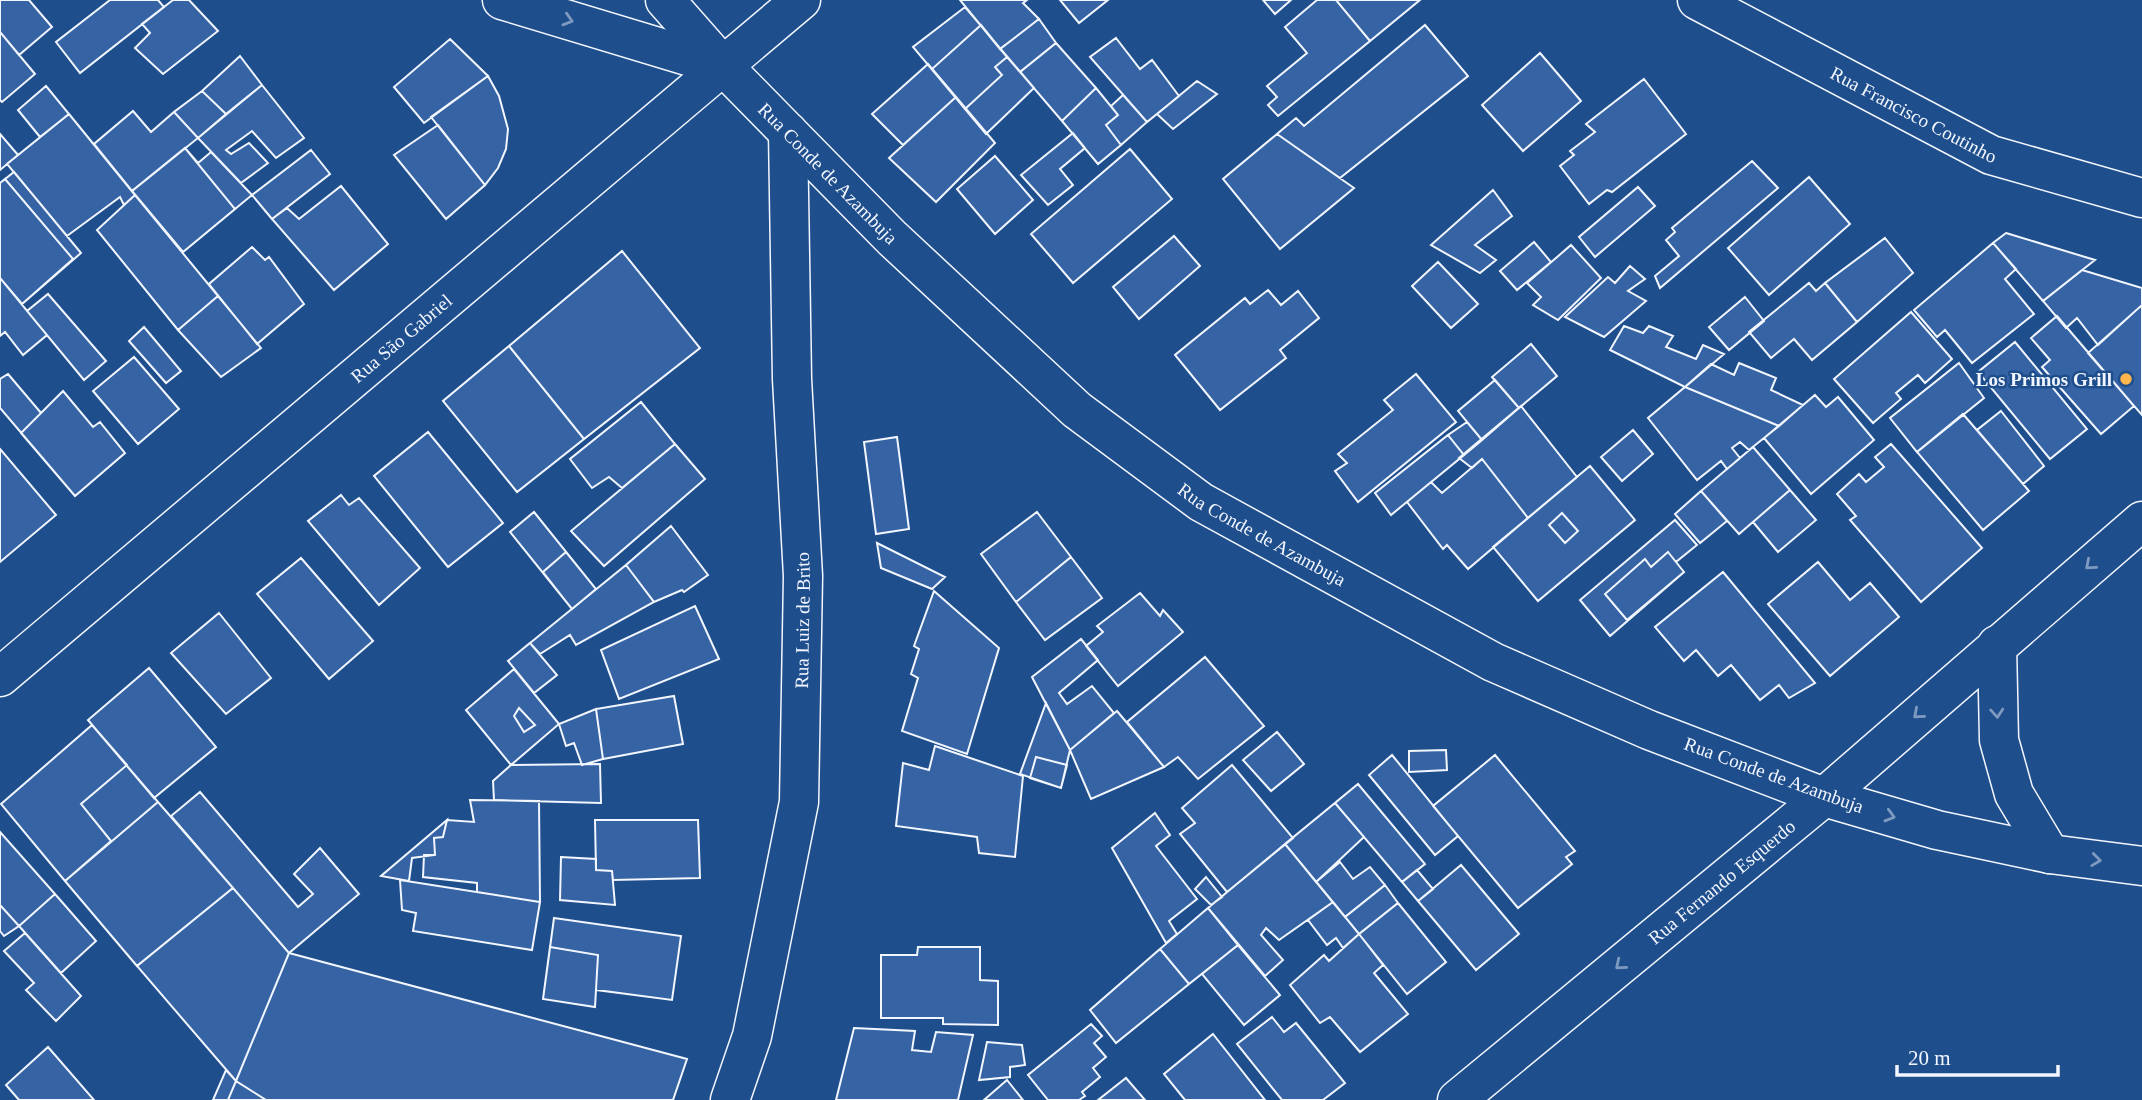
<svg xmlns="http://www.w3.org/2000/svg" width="2142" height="1100" font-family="Georgia,serif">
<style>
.building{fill:#3563a3;stroke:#f2f6ff;stroke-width:2}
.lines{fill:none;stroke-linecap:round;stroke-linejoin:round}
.street-casing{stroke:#f2f6ff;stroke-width:41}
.secondary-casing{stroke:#f2f6ff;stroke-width:41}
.street{stroke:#1f4e8c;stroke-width:38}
.secondary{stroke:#1f4e8c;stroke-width:38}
.oneway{stroke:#7e9ac0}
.poi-dot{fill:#ffb74d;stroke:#1f4e8c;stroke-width:2.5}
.labels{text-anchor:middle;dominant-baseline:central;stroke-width:5;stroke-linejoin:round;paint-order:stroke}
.street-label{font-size:19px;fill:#f2f6ff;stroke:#1f4e8c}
.poi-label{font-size:19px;font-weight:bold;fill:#f2f6ff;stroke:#1f4e8c;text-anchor:end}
</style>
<rect width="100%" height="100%" fill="#1f4e8c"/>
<path class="building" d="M0,0H29L52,27L19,55L0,32Z
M110,0H158L164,7L80,73L56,42Z
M173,0H189L218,31L163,74L135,48L150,33L142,24Z
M960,0H1027L1023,3L1039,19L1000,49Z
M1060,0H1108L1079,23Z
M1263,0H1291L1275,14Z
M1263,0H1291L1275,14Z
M1317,0H1336L1370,41L1278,116L1268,105L1277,97L1267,86L1307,53L1285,27Z
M1336,0H1420L1370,41Z
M965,7L1034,88L986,134L913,47Z
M1039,19L1056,43L1020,72L1000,49Z
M981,25L1007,57L995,67L1002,75L965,109L932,69Z
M1425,25L1468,76L1340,178L1277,134L1296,118L1304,126Z
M0,32L35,74L2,102L0,100Z
M1116,38L1140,69L1152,60L1179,96L1147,122L1090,57Z
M450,39L488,76L424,123L394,87Z
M1056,43L1096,88L1062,121L1020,72Z
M1540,53L1581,101L1523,151L1482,105Z
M240,56L262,85L226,114L202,91Z
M928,64L956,97L903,145L872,114Z
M488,76L499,96L508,129L506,149L498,168L485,185L431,117Z
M1644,79L1686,134L1612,192L1607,190L1589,204L1560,166L1574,155L1570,151L1595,132L1586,124Z
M1197,81L1217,94L1173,129L1157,114Z
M262,85L304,138L276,158L252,131L226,150L231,154L249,143L268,163L241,183L198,138Z
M46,86L69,114L40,137L18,110Z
M1096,88L1118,115L1106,125L1121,145L1098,164L1062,121Z
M202,91L226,114L198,138L174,112Z
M1123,95L1147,122L1121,145L1106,125L1118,115L1111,106Z
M956,97L995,143L936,202L889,158Z
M133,111L151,132L174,112L198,138L132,191L94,144Z
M69,114L135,195L124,205L120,197L67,236L7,164Z
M438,125L485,185L446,219L394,155Z
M1073,133L1085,148L1060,169L1073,185L1048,205L1021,175Z
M0,134L18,155L0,170Z
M1277,134L1354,188L1280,249L1223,179Z
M185,148L198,163L211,152L252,195L183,252L132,191Z
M185,148L235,209L183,252L132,191Z
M1130,149L1172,199L1073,283L1031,234Z
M311,150L330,174L272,219L252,195Z
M995,156L1033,200L995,234L957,189Z
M1752,161L1778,188L1660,288L1655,276L1679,256L1666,240L1675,232L1672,228Z
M14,172L81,253L22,304L0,278V183Z
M1809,177L1850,224L1769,295L1728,248Z
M5,179L73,259L22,304L0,278V183Z
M341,186L388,244L334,290L272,219L287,208L299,219Z
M1638,187L1655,206L1595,257L1579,237Z
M1493,190L1512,216L1475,245L1496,260L1480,273L1431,245Z
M135,195L218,296L178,330L97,230Z
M2006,233L2095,260L2043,301L1993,243Z
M1174,236L1200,266L1139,319L1113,287Z
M1885,238L1913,273L1857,322L1825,283Z
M1534,242L1551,262L1517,290L1500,271Z
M1993,243L2016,269L2005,279L2034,314L1972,363L1945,330L1937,337L1914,310Z
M1571,245L1601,278L1558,320L1533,305L1541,297L1527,283Z
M252,247L265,260L269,257L304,304L257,344L209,284Z
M622,251L700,348L584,439L509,346Z
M1438,262L1478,304L1451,328L1412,286Z
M1630,266L1645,279L1628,291L1646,301L1604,337L1565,317L1608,277L1615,283Z
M2082,270L2142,288V305L2098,345L2077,318L2066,328L2043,301Z
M0,278L47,335L23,355L5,332L0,336Z
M1809,283L1816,291L1825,283L1857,322L1812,360L1794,339L1771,358L1749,332Z
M1268,290L1281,305L1298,291L1319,318L1280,350L1286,358L1220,410L1175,355L1245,298L1250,304Z
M48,294L106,361L84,380L27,311Z
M218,296L261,348L221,377L178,330Z
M1745,297L1764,321L1729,350L1709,327Z
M2142,305V415L2088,353Z
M1911,312L1952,359L1925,383L1918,375L1896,393L1901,399L1873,423L1834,379Z
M2057,316L2134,406L2101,434L2042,367L2050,360L2031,338Z
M1624,326L1643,333L1649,326L1673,336L1666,347L1696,359L1703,345L1724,354L1685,387L1610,350Z
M144,327L181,371L166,383L129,341Z
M2015,342L2087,429L2050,459L1978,372Z
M1531,344L1557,376L1519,408L1492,377Z
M509,346L584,439L517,492L443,401Z
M134,357L179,409L138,444L93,391Z
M1739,363L1776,378L1771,390L1803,405L1779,426L1685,387L1711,364L1734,375Z
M1959,363L1984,398L1917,452L1890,418Z
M8,374L41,413L63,391L93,427L100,422L125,453L75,496L0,408V379Z
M1416,374L1456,422L1358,502L1335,471L1347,463L1338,454L1393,410L1384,400Z
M1495,380L1519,408L1482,440L1458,411Z
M1685,387L1779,426L1749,450L1740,442L1732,448L1740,458L1727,469L1721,461L1697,480L1648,418Z
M63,391L93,427L100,422L125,453L75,496L21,433Z
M1815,395L1826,407L1838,397L1874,440L1811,494L1764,438Z
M641,402L675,444L622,488L609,477L592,488L570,459Z
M1521,406L1577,477L1528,518L1482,459L1472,468L1459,458Z
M2001,411L2044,466L2023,484L1977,430Z
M1963,414L2029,491L1983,530L1917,452Z
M1467,422L1482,440L1464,455L1448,435Z
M1633,430L1653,454L1622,481L1601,457Z
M428,432L503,523L448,567L374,476Z
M1448,435L1464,455L1391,515L1375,493Z
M897,437L909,529L876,534L864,442Z
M675,444L705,479L604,566L571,531Z
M1891,444L1982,548L1921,602L1850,520L1856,516L1837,494L1859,474L1866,482L1884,467L1875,457Z
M1753,447L1790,490L1739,534L1701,491Z
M0,449L56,515L0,562Z
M1482,459L1528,518L1468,569L1447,545L1443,549L1407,502L1431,482L1442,493Z
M1590,466L1635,520L1538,601L1493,547Z
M1790,490L1816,520L1778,552L1753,522Z
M1701,491L1727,521L1700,543L1675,514Z
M341,495L349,505L359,498L420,568L379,605L308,521Z
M534,512L596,589L572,609L510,532Z
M1037,512L1071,557L1016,602L981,554Z
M1562,513L1578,531L1565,543L1549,525Z
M1675,520L1697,545L1676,562L1684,572L1610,636L1580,600Z
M671,526L708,575L684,592L682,590L654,602L626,565Z
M877,543L945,577L932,589L881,568Z
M566,552L596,589L572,609L543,572Z
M1668,552L1684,572L1627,620L1605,594L1645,559L1651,567Z
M1071,557L1102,598L1045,640L1016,602Z
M301,558L373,641L329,679L257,594Z
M1818,562L1850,600L1870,583L1899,617L1830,676L1768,604Z
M626,565L654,602L576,645L570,635L540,654L530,643Z
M1723,572L1815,683L1789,698L1779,685L1760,700L1731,665L1718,676L1696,650L1684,661L1655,627Z
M934,591L999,648L967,754L902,731L918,678L911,674L919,649L914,646Z
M1140,593L1160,616L1163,610L1183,632L1118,686L1086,646L1103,632L1097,626Z
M695,606L719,659L619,699L601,650Z
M219,613L271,678L226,714L171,653Z
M1081,639L1098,660L1059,693L1067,704L1092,686L1114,713L1070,750L1032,677Z
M530,643L557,675L534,693L508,661Z
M1205,657L1264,726L1198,779L1178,757L1164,767L1127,722Z
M149,668L216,747L154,798L88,720Z
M514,669L559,724L511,765L466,710Z
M674,696L683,744L603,759L596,709Z
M1046,703L1070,750L1061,788L1020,774Z
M519,708L535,725L524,732L514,716Z
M596,709L603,759L582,765L574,743L566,746L559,724Z
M1117,711L1164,767L1091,799L1070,750Z
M92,725L158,802L65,881L1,804Z
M92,725L127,765L81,804L111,841L65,881L1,804Z
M1277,732L1304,764L1271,791L1243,760Z
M935,746L1023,776L1015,857L979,853L977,837L896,826L903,763L929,770Z
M1446,750L1447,770L1409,772V751Z
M1392,755L1458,836L1435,855L1369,775Z
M1495,755L1575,851L1566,857L1572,864L1518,908L1433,806Z
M1036,757L1067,765L1061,788L1030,778Z
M600,764L601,803L494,800L493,781L511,765Z
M1232,765L1293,838L1227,892L1180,834L1195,823L1182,808Z
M1358,784L1425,864L1402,882L1335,803Z
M200,792L298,907L313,894L294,874L320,848L359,894L289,953L171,816Z
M470,800L539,801L540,902L477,892V883L423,877L424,855H435L434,838L443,837L447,820L474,822Z
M158,802L233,888L137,966L65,881Z
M1335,803L1364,837L1316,882L1285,844Z
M1155,813L1170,835L1156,846L1197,899L1169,921L1177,934L1166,943L1112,848Z
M447,820L443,837L434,838L435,855L412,858L409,881L381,876Z
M595,820H698L700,878L613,880L612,871L596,870Z
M0,832L55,894L19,926L0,905Z
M1285,844L1333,902L1279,940L1266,928L1261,935L1283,960L1265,976L1208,908Z
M561,857L596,859V870L612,871L615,905L560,900Z
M1340,862L1353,879L1370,867L1385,885L1345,917L1316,882Z
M1461,865L1519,934L1476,970L1418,901Z
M1417,870L1433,889L1418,901L1402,882Z
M1206,877L1222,897L1211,905L1195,889Z
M400,880L540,902L532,950L413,931L416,913L402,910Z
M1385,885L1398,903L1359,934L1345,917Z
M233,888L289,953L236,1081L137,966Z
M55,894L96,941L61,973L19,926Z
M1333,902L1359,934L1343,948L1336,938L1327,945L1308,920Z
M1398,903L1446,962L1407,994L1359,934Z
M0,905L19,926L4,936L0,931Z
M1208,908L1238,945L1189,984L1160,949Z
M554,918L681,936L672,1000L596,990L595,1007L543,999Z
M25,933L81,996L56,1021L26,990L34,983L4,951Z
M1359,934L1383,965L1374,973L1408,1014L1360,1052L1330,1017L1320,1023L1290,985L1324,955L1329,961Z
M1238,945L1280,995L1244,1025L1202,974Z
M550,947L598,955L595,1007L543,999Z
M918,947H980V980L998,981V1025L943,1024V1018H881V955H917Z
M1160,949L1189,984L1116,1043L1090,1010Z
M289,953L687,1059L673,1100H266L236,1081Z
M1272,1017L1284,1032L1296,1023L1345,1083L1323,1100H1282L1237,1044Z
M1091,1024L1102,1036L1094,1043L1106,1057L1093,1068L1100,1077L1082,1092L1085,1096L1079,1100H1048L1028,1075Z
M854,1028L915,1031L912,1050L931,1052L936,1032L973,1035L958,1100H836Z
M1213,1034L1265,1100H1185L1164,1074Z
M987,1042L1022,1045L1025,1065L1010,1067V1077L979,1080Z
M48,1047L94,1100H19L6,1085Z
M226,1070L236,1081L228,1100H213Z
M1126,1078L1145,1100H1098Z
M1007,1080L1023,1100H984Z
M236,1081L266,1100H228Z"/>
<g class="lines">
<g class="street-casing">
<g id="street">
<path d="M502,0L724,67"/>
<path id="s1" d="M665,0L724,67L892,238L1077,410L1201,502L1493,662L1649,730L1824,797"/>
<path id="s2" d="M1697,0L1991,155L2142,198"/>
<path id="s3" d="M0,677L801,0"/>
<path id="s4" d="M730,1100L752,1036L799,802L803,576L792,379L788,132"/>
</g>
</g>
<g class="secondary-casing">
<g id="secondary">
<path d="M1997,645L1999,740L2014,794L2050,854"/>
<path d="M1824,797L1937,830L2050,854L2142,866"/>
<path id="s5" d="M1457,1100L1824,797L2142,521"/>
</g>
</g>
<use href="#street" class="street"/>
<use href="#secondary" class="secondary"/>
</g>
<defs><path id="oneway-chevron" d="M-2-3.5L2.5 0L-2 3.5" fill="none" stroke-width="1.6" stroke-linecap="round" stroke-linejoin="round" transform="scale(1.75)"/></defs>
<g class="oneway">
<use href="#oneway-chevron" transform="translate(568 20) rotate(17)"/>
<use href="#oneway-chevron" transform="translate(2090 565) rotate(139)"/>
<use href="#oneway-chevron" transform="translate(1997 713) rotate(86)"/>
<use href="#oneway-chevron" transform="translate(1918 714) rotate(139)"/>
<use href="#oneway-chevron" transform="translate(1890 816) rotate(16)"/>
<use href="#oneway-chevron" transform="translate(2096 860) rotate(7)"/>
<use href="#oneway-chevron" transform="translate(1620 965) rotate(140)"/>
</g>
<circle class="poi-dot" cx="2126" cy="379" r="7"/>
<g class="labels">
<g class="street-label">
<text stroke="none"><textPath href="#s2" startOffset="245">Rua Francisco Coutinho</textPath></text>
<text stroke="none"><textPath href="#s1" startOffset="238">Rua Conde de Azambuja</textPath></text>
<text stroke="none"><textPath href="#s3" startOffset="525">Rua São Gabriel</textPath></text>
<text stroke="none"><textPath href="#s1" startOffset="805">Rua Conde de Azambuja</textPath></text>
<text stroke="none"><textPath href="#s4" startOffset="488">Rua Luiz de Brito</textPath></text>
<text transform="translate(1774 775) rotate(20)">Rua Conde de Azambuja</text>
<text stroke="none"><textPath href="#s5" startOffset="343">Rua Fernando Esquerdo</textPath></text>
</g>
<g class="poi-label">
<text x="2112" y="379">Los Primos Grill</text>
</g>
</g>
<path d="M1897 1065v10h161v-10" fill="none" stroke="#f2f6ff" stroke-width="3.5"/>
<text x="1908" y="1065" font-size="21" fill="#f2f6ff" stroke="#1f4e8c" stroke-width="5" paint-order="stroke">20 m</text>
</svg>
